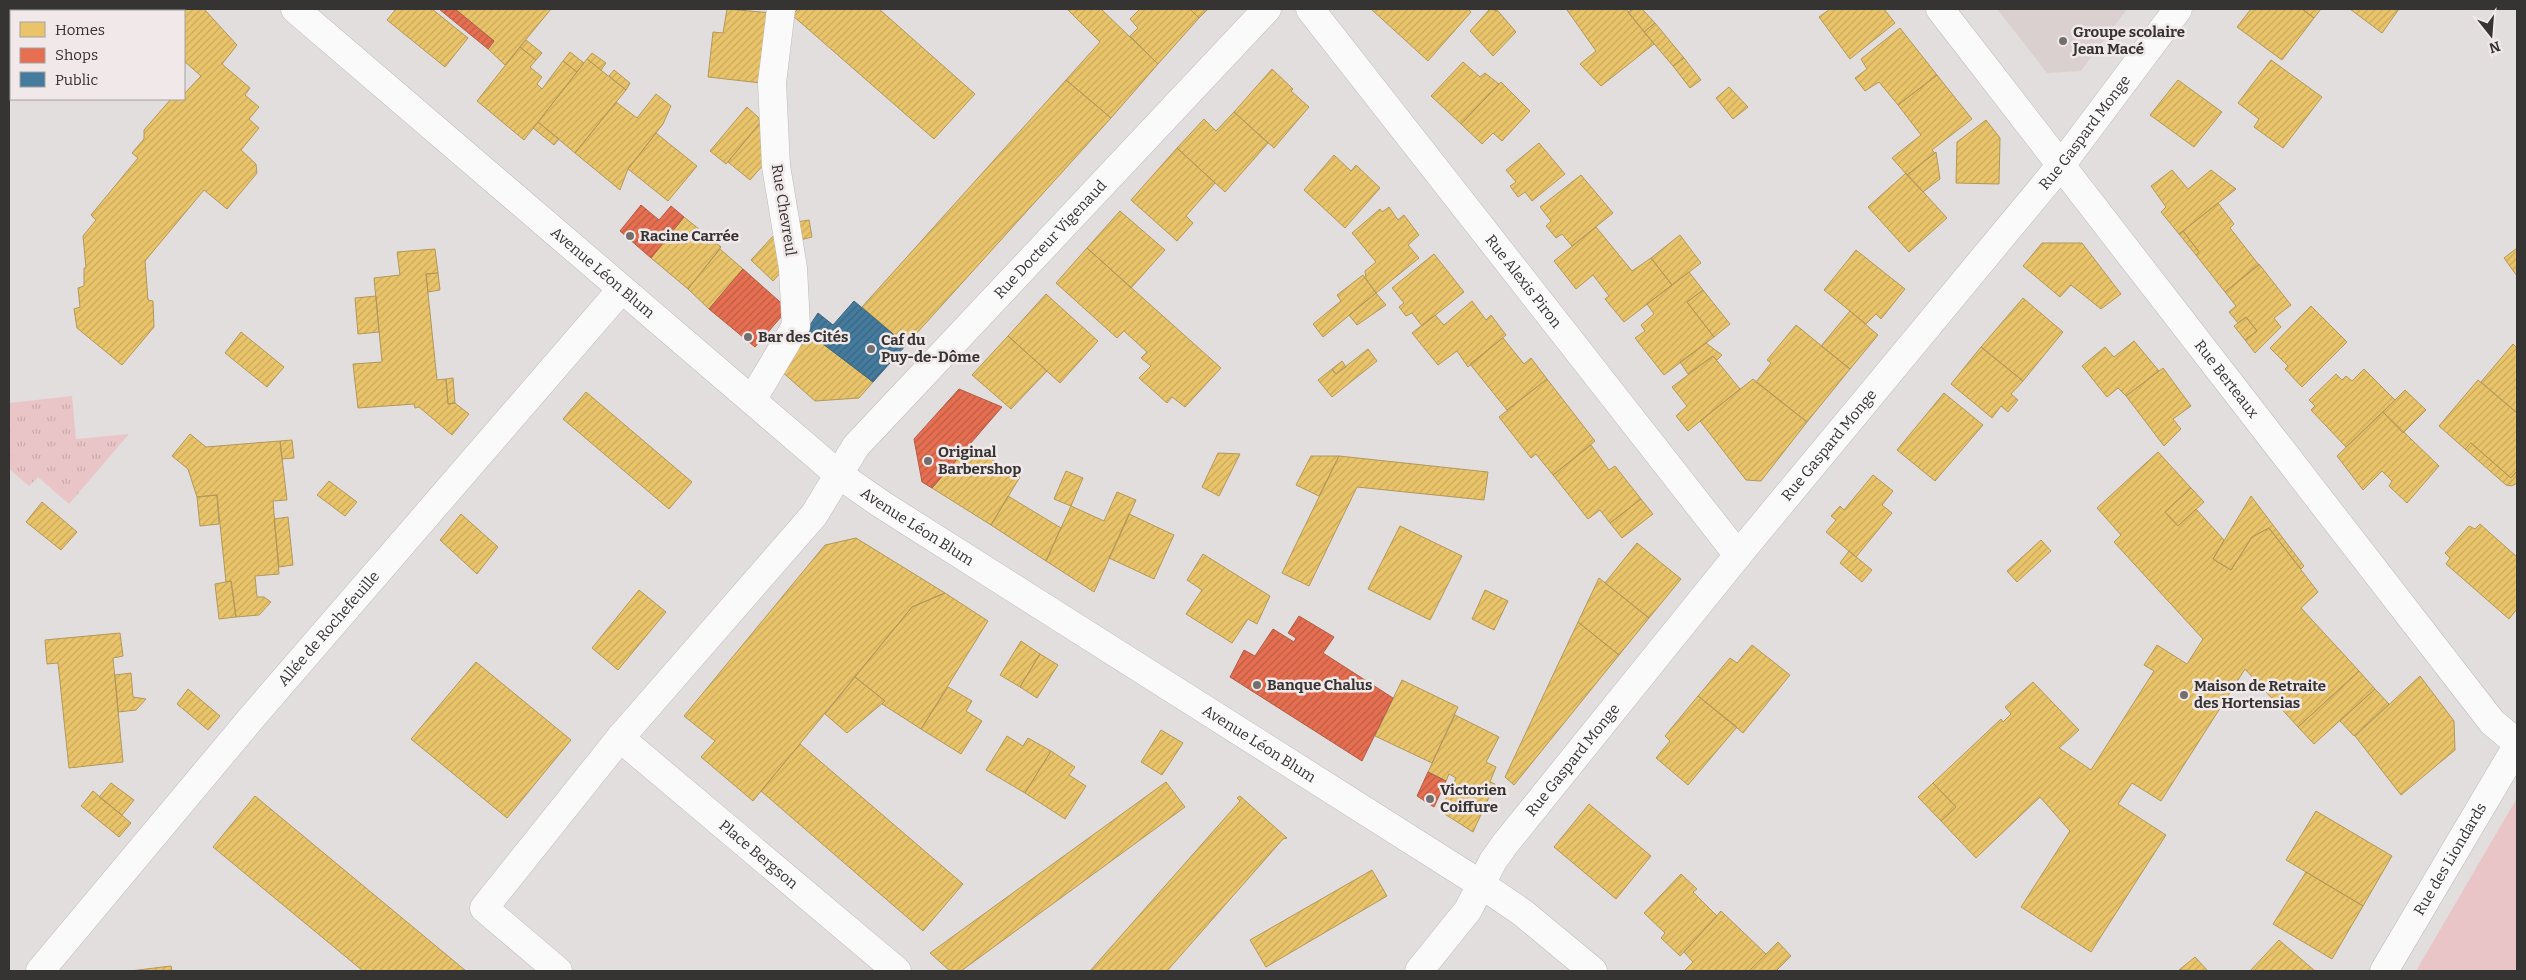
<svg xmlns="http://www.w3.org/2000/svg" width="2526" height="980" font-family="Bitter,serif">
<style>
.built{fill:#dbd0d0}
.grass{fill:url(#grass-tufts)}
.green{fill:#eac5c7}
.homes{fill:url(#homes-hatch);stroke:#b3985a}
.shops{fill:url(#shops-hatch);stroke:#b25d48}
.public{fill:url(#public-hatch);stroke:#40657d}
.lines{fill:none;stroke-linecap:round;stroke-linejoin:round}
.street-casing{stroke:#bebbbb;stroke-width:29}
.secondary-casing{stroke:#bebbbb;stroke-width:29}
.street{stroke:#fbfafa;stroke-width:28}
.secondary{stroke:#fbfafa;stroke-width:28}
.poi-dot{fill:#726f6f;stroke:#f1e9e9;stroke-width:2}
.labels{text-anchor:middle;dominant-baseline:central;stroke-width:5;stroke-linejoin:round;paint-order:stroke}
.poi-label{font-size:15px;font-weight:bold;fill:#363333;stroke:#f1e9e9;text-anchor:start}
.street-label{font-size:15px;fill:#363333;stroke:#f1e9e9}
</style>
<defs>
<pattern id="grass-tufts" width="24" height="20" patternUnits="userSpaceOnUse" patternTransform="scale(1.25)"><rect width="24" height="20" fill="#eac5c7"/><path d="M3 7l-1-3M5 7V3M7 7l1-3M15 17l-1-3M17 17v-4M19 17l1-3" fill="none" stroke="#c9aaab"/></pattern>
<pattern id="homes-hatch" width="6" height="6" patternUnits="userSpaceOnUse" patternTransform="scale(1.25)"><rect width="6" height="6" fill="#e9c46a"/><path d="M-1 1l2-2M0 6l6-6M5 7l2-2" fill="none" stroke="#c8a95c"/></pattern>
<pattern id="shops-hatch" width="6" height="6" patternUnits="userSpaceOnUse" patternTransform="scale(1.25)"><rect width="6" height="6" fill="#e76f51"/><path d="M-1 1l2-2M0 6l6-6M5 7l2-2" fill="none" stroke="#bc5c44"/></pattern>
<pattern id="public-hatch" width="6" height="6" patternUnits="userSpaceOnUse" patternTransform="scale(1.25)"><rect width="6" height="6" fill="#457b9d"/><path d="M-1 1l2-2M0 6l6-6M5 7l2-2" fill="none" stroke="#3a6581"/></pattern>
</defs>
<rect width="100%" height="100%" fill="#e2dede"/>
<path class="built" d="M1997,9H2127L2081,71L2047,73Z"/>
<path class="grass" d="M72,396L76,439L129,434L69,504L38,477L29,486L9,469V403Z"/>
<path class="green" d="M2517,798V971H2416Z"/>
<path class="homes" d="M9,9H36L9,13Z
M108,9H204L237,45L222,64L250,88L245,95L259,107L249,119L259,128L241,150L256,164L257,173L227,209L204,190L145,261L148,300L153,301L154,327L122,365L77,328L74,309L80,307L78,288L84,286V268H86L83,236L96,220L91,215L138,158L132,153L144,139V130L171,99H184V94L201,76L184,61V11H111Z
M396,9H432L468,38L445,67L387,20Z
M455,9H551L505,65L488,49L494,41Z
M727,9L772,13L761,83L708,77L713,32L723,33Z
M798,9H879L975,94L934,139L792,15Z
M1067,9H1101L1158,64L1111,118L1066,80L1100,42Z
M1140,9H1190L1199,18L1158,64L1130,36L1138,28L1130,19Z
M1190,9H1208L1199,18Z
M1371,9H1468L1471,12L1428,61Z
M1490,9L1498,11L1516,32L1493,56L1470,31Z
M1569,9H1626L1654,44L1601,86L1580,64L1596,51L1567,10Z
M1633,9H1642L1655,23L1644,32L1628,12Z
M1830,9H1884L1895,23L1850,59L1819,17Z
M2251,9H2302L2314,18L2282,60L2237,27Z
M2302,9H2321L2314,18Z
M2350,9H2399L2382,33Z
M1655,23L1684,58L1673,66L1644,32Z
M1900,28L1937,75L1898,105L1879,82L1865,91L1855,78L1867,69L1861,59Z
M526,40L542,53L536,60L520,47Z
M520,47L536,60L530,67L542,77L537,84L542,89L563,61L577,72L524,140L477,101Z
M570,52L584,63L577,72L563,61Z
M592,53L606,63L601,70L587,59Z
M1684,58L1701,80L1690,88L1673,66Z
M587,59L626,90L575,153L538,122Z
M2271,60L2322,97L2283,148L2254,127L2259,119L2238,103Z
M1463,62L1480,77L1485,73L1499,84L1461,124L1431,96Z
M1272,69L1293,89L1291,91L1309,107L1274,148L1234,112Z
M614,70L630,83L626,90L609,76Z
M1937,75L1972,119L1932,150L1935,153L1907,175L1892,158L1921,135L1898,105Z
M1066,80L1111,118L906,345L862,307Z
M2178,80L2222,112L2194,147L2150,115Z
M1501,82L1530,111L1502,141L1493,133L1482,144L1461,124Z
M1729,87L1748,107L1733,119L1716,98Z
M656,94L671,106L663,124L628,169L620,190L575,153L616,102L637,118Z
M747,107L759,118L760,123L726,164L710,151Z
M1234,112L1268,143L1225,192L1177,148L1204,119L1216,131Z
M1986,120L2000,138L1999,184L1956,183L1957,142Z
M538,122L559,139L554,145L533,128Z
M760,123L764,164L750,180L728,162Z
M656,133L697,166L668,201L628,169Z
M1539,143L1565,174L1532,201L1525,192L1518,197L1510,186L1516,182L1506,170Z
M1177,148L1215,183L1186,216L1193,223L1177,241L1131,200Z
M1936,152L1940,179L1923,192L1907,175Z
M1334,155L1351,171L1356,165L1380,188L1345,228L1304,190Z
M2172,170L2188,189L2211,170L2236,189L2179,234L2161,212L2166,207L2151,186Z
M1906,173L1947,218L1909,252L1868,207Z
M1581,175L1613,213L1572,246L1562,234L1556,238L1546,226L1551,221L1540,207Z
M2218,203L2234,224L2230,228L2259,265L2225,292L2196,255L2199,252L2183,231Z
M1389,207L1398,220L1404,215L1419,235L1408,245L1419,258L1376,293L1366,279L1365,271L1376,262L1352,233L1380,209L1382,212Z
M1120,211L1165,250L1131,288L1087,248Z
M684,217L721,247L688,289L651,258Z
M809,220L812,237L800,240L797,222Z
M1596,227L1632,271L1651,258L1672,285L1624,322L1605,299L1609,296L1593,275L1576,289L1554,261Z
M2183,231L2199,252L2196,255L2179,234Z
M775,234L782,271L773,281L751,260Z
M1680,235L1701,263L1672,285L1651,258Z
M2042,243H2082L2121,294L2101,309L2071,285L2060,297L2023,266Z
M1087,248L1221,368L1185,407L1172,397L1167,403L1139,378L1151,366L1141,358L1147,352L1124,331L1117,338L1056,283Z
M2517,248V276L2504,258Z
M435,249L438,273L426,274L437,380L446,379L448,404L455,403L469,414L452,435L419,407L415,408L414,404L358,408L353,364L382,362L374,278L400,275L397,252Z
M720,249L743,269L709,309L688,289Z
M1856,250L1905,289L1881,319L1876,314L1866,324L1824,290Z
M1434,254L1464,292L1422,326L1412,313L1406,316L1399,307L1404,303L1392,288Z
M2259,264L2291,305L2274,318L2281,327L2255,353L2245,340L2257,331L2246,317L2238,323L2229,312L2236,306L2225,292Z
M1689,272L1703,290L1687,302L1714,337L1664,375L1635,338L1645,331L1641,325L1654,314L1647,304Z
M438,273L440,290L428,292L426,274Z
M1363,275L1376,293L1323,337L1313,324L1341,301L1337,295Z
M1703,290L1730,324L1714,337L1687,302Z
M1376,293L1386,305L1357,325L1349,315Z
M1046,294L1098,341L1060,383L1008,336Z
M376,296L379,332L358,334L355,298Z
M2023,298L2063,332L2023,381L1981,347Z
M1472,301L1486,320L1491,315L1506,335L1468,367L1457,351L1438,365L1412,333L1435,315L1444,325Z
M2311,306L2347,342L2302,387L2285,369L2288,366L2270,348Z
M1850,311L1878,335L1850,369L1821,346Z
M2246,317L2257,331L2245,340L2234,326Z
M1796,325L1850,369L1807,422L1756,382L1771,363L1767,360Z
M806,331L873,382L859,398L815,401L780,370Z
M241,332L284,367L267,387L225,353Z
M1008,336L1047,371L1011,409L972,375Z
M1503,338L1524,364L1531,358L1547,379L1507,410L1470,364Z
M2134,341L2159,371L2126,396L2118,388L2107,397L2082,366L2105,347L2114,357Z
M1706,343L1722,355L1717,360L1713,356L1688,374L1680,362Z
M2513,344L2517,348V413L2481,382Z
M1981,347L2023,381L2011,394L2018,400L2008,412L2001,406L1992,418L1951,384Z
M1368,349L1377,361L1332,397L1318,380L1332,369L1336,374Z
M1713,356L1740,389L1688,431L1676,416L1687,406L1672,387Z
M1342,361L1346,367L1336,374L1332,369Z
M2163,368L2191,406L2173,419L2181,429L2164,446L2126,396Z
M2364,369L2395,400L2346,447L2311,410L2315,406L2309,400L2336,374L2342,380L2346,376L2352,381Z
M453,378L455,403L448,404L446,379Z
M1547,379L1595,441L1553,475L1536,454L1531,458L1499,417Z
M1753,379L1807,422L1761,481L1746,480L1700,421Z
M2478,380L2517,413V471L2511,478L2471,443L2465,449L2439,426Z
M2405,390L2426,410L2403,433L2383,412Z
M586,392L692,482L669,509L563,419Z
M1944,393L1983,425L1935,481L1897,450Z
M2383,412L2439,466L2407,503L2389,486L2392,481L2382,471L2363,490L2337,456Z
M190,434L206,447L280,441L287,500L273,501L279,574L255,576L257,597H264L271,602L259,615L236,617L231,581L226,582L217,495L197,497L188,469L172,456Z
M292,440L294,458L282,459L280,441Z
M2471,443L2511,478L2517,471V483L2512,486L2506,485L2465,449Z
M969,445L1020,477L991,525L932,488Z
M1591,445L1609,470L1615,466L1641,499L1610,523L1600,510L1588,519L1553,475Z
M2158,452L2191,488L2165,512L2178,526L2196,509L2224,540L2213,559L2231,570L2252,537L2269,528L2318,592L2301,608L2359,671L2298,727L2245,669L2161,801L2132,783L2118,804L2166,835L2091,952L2021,907L2070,831L2040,797L1976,858L1941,821L1956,807L1933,783L2001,719L2003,722L2011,714L2005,707L2033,682L2079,730L2059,748L2091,770L2154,671L2144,665L2157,645L2187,664L2203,639L2114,542L2121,535L2097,508Z
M1218,453L1240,454L1219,496L1202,487Z
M1311,456H1339L1319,496L1296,485Z
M1339,456L1488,472L1484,500L1357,487L1309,586L1282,573Z
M1066,471L1083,478L1071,506L1054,499Z
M1873,475L1893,491L1882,505L1892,513L1856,557L1826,532L1836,520L1831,516L1840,506L1844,510Z
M329,481L357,502L345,516L317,495Z
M2191,488L2204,502L2178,526L2165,512Z
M1117,492L1136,500L1094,592L1046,561L1071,506L1104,521Z
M217,495L219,524L200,526L197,497Z
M1008,496L1061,528L1046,561L991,525Z
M2251,496L2304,566L2301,569L2269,528L2252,537L2231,570L2213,559Z
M1641,499L1653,514L1622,538L1610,523Z
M42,502L77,532L61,550L26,522Z
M461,514L498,547L477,574L440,540Z
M1129,514L1174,535L1154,579L1109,558Z
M288,517L293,565L279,567L274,519Z
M2480,524L2517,557V609L2509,619L2446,564L2450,558L2445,553L2469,526L2475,529Z
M1400,526L1462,556L1430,620L1368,589Z
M856,538L945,593L912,607L753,801L701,757L715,741L684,716L825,545Z
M2041,540L2051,551L2017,582L2007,571Z
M1637,543L1681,579L1649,618L1605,583Z
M1849,551L1872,570L1862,582L1840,563Z
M1203,554L1270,596L1257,624L1248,619L1232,643L1186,614L1202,590L1187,580Z
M1599,578L1649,618L1619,655L1578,622Z
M231,581L236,617L219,619L215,584Z
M639,590L666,612L618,670L592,648Z
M1485,590L1508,601L1494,630L1472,619Z
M945,593L988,621L921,729L882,704L885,701L855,677L912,607Z
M1578,622L1619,655L1514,785L1505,777Z
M120,633L123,656L113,658L123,762L69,768L58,663L47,664L45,640Z
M1021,641L1040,654L1020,687L1000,675Z
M1752,645L1790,675L1743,733L1698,696L1730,658L1737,663Z
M1040,654L1058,665L1037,698L1020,687Z
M476,662L571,740L507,818L411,739Z
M2359,671L2375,689L2314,744L2298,727Z
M131,673L133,697L146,699L136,710L118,712L115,675Z
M2420,676L2454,721L2455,750L2401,795L2355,736Z
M855,677L885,701L847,733L825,714Z
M1402,680L1458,707L1432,763L1375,736Z
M948,687L972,701L966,711L982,721L961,754L921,729Z
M188,689L220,716L208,730L177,704Z
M2375,689L2389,704L2354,736L2340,721Z
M1698,696L1737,727L1688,785L1656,758L1670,741L1665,736Z
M1455,715L1499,737L1486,762L1496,767L1490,782L1495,784L1473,832L1440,811L1456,778L1449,774L1446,781L1428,772Z
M1161,730L1183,743L1162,775L1141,762Z
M1007,736L1023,746L1028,738L1051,751L1025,793L986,770Z
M800,744L963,884L923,931L761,791Z
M1051,751L1075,767L1069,775L1086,786L1065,819L1025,793Z
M1166,782L1185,807L961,971H950L930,953Z
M111,783L134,800L122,815L99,797Z
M1933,783L1956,807L1941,821L1918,797Z
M93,791L131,823L119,837L81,806Z
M255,796L466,971H363L213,847Z
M1240,796L1287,838L1283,839L1167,971H1090L1240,801L1237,798Z
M1589,804L1651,856L1616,899L1554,847Z
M2316,811L2392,856L2363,906L2286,860Z
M1372,870L1387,896L1266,967L1250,940Z
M2306,872L2363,906L2332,959L2273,924Z
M1681,874L1697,889L1693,892L1717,916L1680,956L1661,938L1665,933L1644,913Z
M1721,911L1766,954L1749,971H1684L1693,962L1684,952Z
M2279,940L2315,971H2250Z
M1778,942L1791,956L1776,971H1749Z
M2195,957L2208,971L2179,970Z
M171,966L172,971H130Z"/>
<path class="shops" d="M439,9H455L494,41L488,49Z
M641,205L659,220L671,206L684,217L651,258L620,231Z
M743,269L788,309L755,347L709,309Z
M959,389L1002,407L932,488L922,482L914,439Z
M1299,616L1334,637L1323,653L1393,698L1362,761L1230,677L1244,650L1255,656L1273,629L1294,642L1296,638L1288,633Z
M1428,772L1446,781L1434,807L1417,796Z"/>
<path class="public" d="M854,301L906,345L873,382L806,331L818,313L833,325Z"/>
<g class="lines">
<g class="street-casing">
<g id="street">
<path id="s1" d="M1310,9L1738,555"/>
<path id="s2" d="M1940,9L2492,722L2517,743"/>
<path d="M752,400L796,326L793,268L776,166L772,83L781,9"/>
<path id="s3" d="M620,738L897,971"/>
<path id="s4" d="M40,971L254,715L621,290"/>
<path id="s5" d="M558,971L484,908L620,738L814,515L856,446L1267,9"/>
<path id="s6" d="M1419,971L1468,910L1493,861L1505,844L1738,555L2061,165L2178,9"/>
</g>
</g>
<g class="secondary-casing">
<g id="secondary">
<path id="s7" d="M295,9L838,474L881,504L1482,885L1523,913L1593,971"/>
<path id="s8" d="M2384,971L2517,746"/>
</g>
</g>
<use href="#street" class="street"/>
<use href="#secondary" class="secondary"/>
</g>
<g class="poi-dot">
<circle cx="2063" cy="41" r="5"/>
<circle cx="630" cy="236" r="5"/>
<circle cx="748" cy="337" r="5"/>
<circle cx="871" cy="349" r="5"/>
<circle cx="928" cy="461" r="5"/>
<circle cx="1257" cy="685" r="5"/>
<circle cx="2184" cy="695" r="5"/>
<circle cx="1430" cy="799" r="5"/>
</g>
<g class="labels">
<g class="poi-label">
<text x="2073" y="32">Groupe scolaire<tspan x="2073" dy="17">Jean Macé</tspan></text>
<text x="640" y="236">Racine Carrée</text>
<text x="758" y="337">Bar des Cités</text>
<text x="881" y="340">Caf du<tspan x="881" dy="17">Puy-de-Dôme</tspan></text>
<text x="938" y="452">Original<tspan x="938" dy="17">Barbershop</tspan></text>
<text x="1267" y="685">Banque Chalus</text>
<text x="2194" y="686">Maison de Retraite<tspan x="2194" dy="17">des Hortensias</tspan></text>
<text x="1440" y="790">Victorien<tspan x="1440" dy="17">Coiffure</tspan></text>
</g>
<g class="street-label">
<text stroke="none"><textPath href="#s6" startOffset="1072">Rue Gaspard Monge</textPath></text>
<text transform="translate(784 210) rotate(81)">Rue Chevreul</text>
<text stroke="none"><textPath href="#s5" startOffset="975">Rue Docteur Vigenaud</textPath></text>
<text stroke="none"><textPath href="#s7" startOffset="405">Avenue Léon Blum</textPath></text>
<text stroke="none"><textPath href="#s1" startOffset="346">Rue Alexis Piron</textPath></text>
<text stroke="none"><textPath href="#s2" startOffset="468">Rue Berteaux</textPath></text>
<text stroke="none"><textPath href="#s6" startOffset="668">Rue Gaspard Monge</textPath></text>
<text stroke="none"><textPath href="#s7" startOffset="810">Avenue Léon Blum</textPath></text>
<text stroke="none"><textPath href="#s4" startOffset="448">Allée de Rochefeuille</textPath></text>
<text stroke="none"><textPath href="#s7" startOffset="1215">Avenue Léon Blum</textPath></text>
<text stroke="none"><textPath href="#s6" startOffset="262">Rue Gaspard Monge</textPath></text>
<text stroke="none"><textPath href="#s3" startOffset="181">Place Bergson</textPath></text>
<text stroke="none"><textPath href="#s8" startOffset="130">Rue des Liondards</textPath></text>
</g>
</g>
<rect width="2526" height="980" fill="none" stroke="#363333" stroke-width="20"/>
<rect x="10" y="10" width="175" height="90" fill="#f1e9e9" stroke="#a6a0a0"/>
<rect x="20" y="22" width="25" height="15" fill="#e9c46a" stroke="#a6a0a0"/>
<text x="55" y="35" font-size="15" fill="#363333">Homes</text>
<rect x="20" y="48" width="25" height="15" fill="#e76f51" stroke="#a6a0a0"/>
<text x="55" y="60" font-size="15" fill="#363333">Shops</text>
<rect x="20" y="72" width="25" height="15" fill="#457b9d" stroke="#a6a0a0"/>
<text x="55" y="85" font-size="15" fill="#363333">Public</text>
<g transform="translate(2491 35) rotate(163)" stroke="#f1e9e9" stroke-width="4" paint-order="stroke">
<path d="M0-4L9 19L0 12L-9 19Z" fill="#363333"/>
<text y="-8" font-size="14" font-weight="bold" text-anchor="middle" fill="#363333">N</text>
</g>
</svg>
